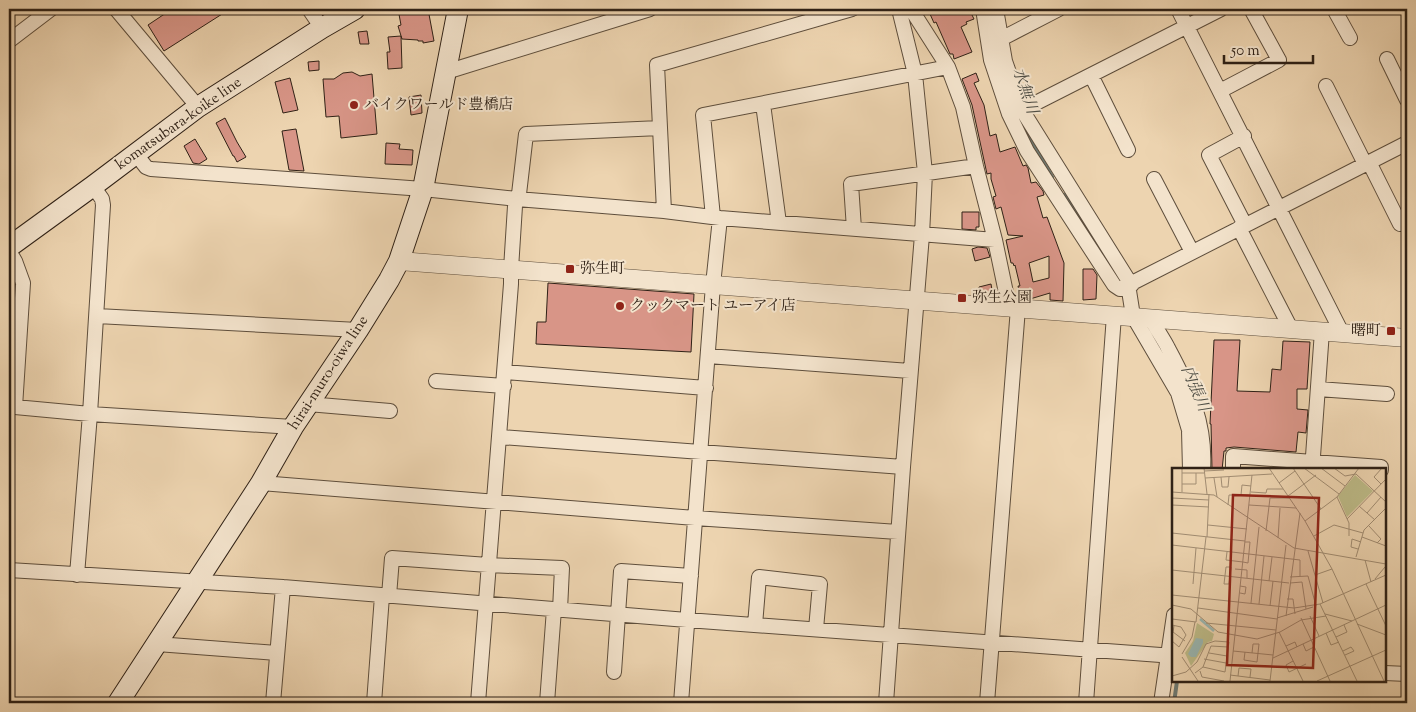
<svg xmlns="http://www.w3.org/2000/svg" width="1416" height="712" font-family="'Sorts Mill Goudy','Noto Serif JP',serif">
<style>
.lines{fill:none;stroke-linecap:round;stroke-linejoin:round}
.stream{stroke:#6f7b74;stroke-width:4}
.building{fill:#d89587;stroke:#2f2116;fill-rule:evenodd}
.minor-casing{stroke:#5e4e3c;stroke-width:16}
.tertiary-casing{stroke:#5e4e3c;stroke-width:19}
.secondary-casing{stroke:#2f2116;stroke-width:22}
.minor{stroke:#f3e3cc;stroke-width:14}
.tertiary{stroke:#f3e3cc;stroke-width:18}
.secondary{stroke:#f3e3cc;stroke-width:20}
.poi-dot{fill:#8f2418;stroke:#f3e3cc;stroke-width:2}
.labels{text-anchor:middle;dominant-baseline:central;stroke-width:4;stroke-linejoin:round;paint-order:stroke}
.poi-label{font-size:15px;fill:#2f2116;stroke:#f3e3cc;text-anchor:start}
.street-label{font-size:15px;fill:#2f2116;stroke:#f3e3cc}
.water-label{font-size:16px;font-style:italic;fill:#4f4e45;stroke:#f3e3cc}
.inset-river{fill:none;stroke:#9ab7b2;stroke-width:2.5}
.inset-road{fill:none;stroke:#a18c72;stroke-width:1}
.view{fill:#8f2418;fill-opacity:0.15;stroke:#8f2418;stroke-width:2.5}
.inset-edge{fill:none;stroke:#2f2116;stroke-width:2.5}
</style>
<rect width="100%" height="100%" fill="#edd4b0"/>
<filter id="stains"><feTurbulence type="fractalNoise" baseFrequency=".004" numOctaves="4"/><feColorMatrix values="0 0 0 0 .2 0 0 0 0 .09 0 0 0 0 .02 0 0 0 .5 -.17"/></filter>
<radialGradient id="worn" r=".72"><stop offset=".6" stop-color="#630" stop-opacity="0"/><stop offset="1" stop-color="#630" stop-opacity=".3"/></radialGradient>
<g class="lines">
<path class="stream" d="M1019,117L1022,125L1052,177
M1064,195L1122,283
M1174,703L1177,681"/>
</g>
<path class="building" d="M172,9H230L164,51L148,25Z
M398,9H428L434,41L423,43V41H418V40L402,39L398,26L401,25Z
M941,9H969L974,19L966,22L967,24L961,27L972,52L954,59L953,54H950L936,22L934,23L930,14Z
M367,31L369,44H360L358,32Z
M401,36L402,68L388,69L387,52H390L388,37Z
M319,61V70L309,71L308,62Z
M352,72L360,76L372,74L377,134L341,138L339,116L326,117L323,79H334L343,73Z
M976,73L979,81L974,83L984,105L990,136L996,134L1000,152L1015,147L1023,166L1026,165L1028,168L1031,183L1036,182L1043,191L1044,195L1037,197L1043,218L1047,217L1064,263L1063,301L1050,300V293L1030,299L1021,298L1018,286H1020L1015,265L1014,266L1013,263H1011L1006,240L1023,236L1008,235L1001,207L996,209L993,197L996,196L991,179V173L987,174L972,105L962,79ZM1049,256V278L1033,282L1029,263Z
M290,78L298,110L283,113L275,82Z
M421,95L422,113L411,115L409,97Z
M225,118L237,142L246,157L237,162L234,156H233L216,123Z
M296,129L304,171L289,170L282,131Z
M195,139L207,159L199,164L193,163L184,146Z
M386,143L400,144L399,149L413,150L412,165L385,164Z
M962,212H979V227H976V230L962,229Z
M978,247L987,248L990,257L975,261L972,249Z
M1083,269H1093L1097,275L1096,299L1083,300Z
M548,283L694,294L691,352L536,344L537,322H546Z
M991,284L993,296L981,295L979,287Z
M1214,340H1240L1237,391L1270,392L1272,369L1281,370L1283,341L1310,342L1307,389H1297V409L1308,410L1306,433L1298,432L1296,452L1234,447L1226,448V451H1224L1222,470H1212L1211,424H1210Z"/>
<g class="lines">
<g class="minor-casing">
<path id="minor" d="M116,9L198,107
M309,9L322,28
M911,9L948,67L963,107L976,166L995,240L1009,307
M983,9L991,60L1009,114L1027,151L1114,285L1120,289H1128L1134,282L1407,143
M996,9L1005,61L1022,110L1127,278L1133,316L1178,393L1189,430L1190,470
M1178,9L1342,333
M1334,9L1350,38
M993,40L1001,39L1059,9
M9,41L51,9
M1387,59L1407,100
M446,72L650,9
M1091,75L1128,150
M1326,86L1365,164
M1220,91L1279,60L1251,9
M763,104L779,223
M1014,112L1022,110L1221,9
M1244,136L1209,155L1245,225
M135,153L146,167L151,169L423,189L517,199L664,211L720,218L995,240
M1369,162L1400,224L1407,220
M1154,179L1192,252
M664,211L657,65L852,9
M713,217L703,115L948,67
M1239,228L1291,329
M854,229L851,184L976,166
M9,251L15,261L23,283L15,407L90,414L293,427
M97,316L358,330
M1151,318C1156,329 1163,338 1168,348C1190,389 1206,423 1203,470
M708,356L910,371
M505,372L706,388
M436,381L504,386
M1318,389L1387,394
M308,404L390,411
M500,437L903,467
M1233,470V456L1381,467V470
M1312,470L1322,331
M261,483L695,518L898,532
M9,570L283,587L687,620L1174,656
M77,575L90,414L103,205L102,199L93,186
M389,596L392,558L488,565L562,568L560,610
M755,625L759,577L820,584L816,629
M157,644L277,653
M614,672L621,571L691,576
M1385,673L1407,674
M273,703L283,587
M374,703L382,596
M478,703L511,284V269L515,206L519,194L526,134L660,128
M547,703L554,609
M681,703L713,285L720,218
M886,703L903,467L922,235L925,173L915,74L899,9
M987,703L1018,308
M1086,703L1114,315
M1161,703L1174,615"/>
</g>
<g class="tertiary-casing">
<path id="tertiary" d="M399,261L1407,338"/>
</g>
<g class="secondary-casing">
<path id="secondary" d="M9,247L93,186L198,107L322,28L355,9
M118,703L261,483L293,427L358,330L389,280L399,261L423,189L458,9"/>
</g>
<use href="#minor" class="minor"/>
<use href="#tertiary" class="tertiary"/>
<use href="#secondary" class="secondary"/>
</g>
<g class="poi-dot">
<circle cx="354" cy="105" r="5"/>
<rect x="565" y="264" width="10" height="10" rx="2.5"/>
<rect x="957" y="293" width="10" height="10" rx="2.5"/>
<circle cx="620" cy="306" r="5"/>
<rect x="1386" y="326" width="10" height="10" rx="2.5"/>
</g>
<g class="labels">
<g class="poi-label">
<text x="364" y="105">バイクワールド豊橋店</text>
<text x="580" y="269">弥生町</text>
<text x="972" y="298">弥生公園</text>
<text x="630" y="306">クックマート ユーアイ店</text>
<text x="1381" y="331" text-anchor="end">曙町</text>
</g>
<g class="street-label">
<text transform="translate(179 124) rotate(-35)">komatsubara-koike line</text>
<text transform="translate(329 373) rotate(-57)">hirai-muro-oiwa line</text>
</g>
<g class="water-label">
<text transform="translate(1024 91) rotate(71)">水無川</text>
<text transform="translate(1194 389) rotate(67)">内張川</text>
</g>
</g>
<g transform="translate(1172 468)">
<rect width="214" height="214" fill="#edd4b0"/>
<path d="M183,7L201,23L175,49L166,28ZM25,155L42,166L40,173L36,174L19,198L13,185L21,173Z" fill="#bdbb88"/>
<path d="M24,170L31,171V175L24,189H19L16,186Z" fill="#9ab7b2"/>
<path class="inset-river" d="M28,151L42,163"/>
<path class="inset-road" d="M32,0L35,26M97,0L133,53L160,101L212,213M121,0L149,41M132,0L167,26M149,0L173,18M162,0L173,8L184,6L214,34M32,3L52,2M10,5H32M49,9L50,19H56L57,9M33,10L100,6M42,10L45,29M107,15L123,3M10,16H24V5M209,16L202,9L210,0M0,24L42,27L122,80L214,96M10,24V0M79,24L94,25L95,21H111M69,27L70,17L79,18M116,28L144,7M165,29L177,55V68M0,30L37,32M0,37L37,39M56,37L57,27H78M77,37L124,40M187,38L203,52M195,45L209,29M175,51L214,11M133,53L165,29L187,0M36,57L75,61M197,58L209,71L205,75M94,63L98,30H117M0,65L73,73M142,68L162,57L191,65M35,69L37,26M190,69L214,78M106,70L108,40M0,77L128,92V108M186,81L179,79L180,71L189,74M136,83L151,135M55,84L54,92L71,94M184,89L192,62L214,40M193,92L199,114M71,94L76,95L78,74H73M54,99H59L57,116H52ZM63,101L75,102V110M0,102L117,115M143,107L160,101M118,109L136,108L144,138M203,111L213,99M97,113L100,89M118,115L130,114L134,141M21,116L24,80M194,116L214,158M68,125L73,126L74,119L68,118M0,127L122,140L148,136L185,213M115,131H121L123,146M79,135L87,59M87,136L92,88M148,136L214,107M0,137L19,141L46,164L85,171L108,164L129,152L154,148M98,138L101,113M26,140L105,151M153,146L180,153M114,148L128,45M138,148L147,168M105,150L141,139M129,150L158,213M0,151L24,154L34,69M34,155L104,162M185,156L214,167M0,157L9,159L14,167L7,179L0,173M2,158L1,164L13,173M107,164L131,213M154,165L159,177L167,174M164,169L175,164L172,157M131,176L134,183L142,179M114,178L123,174L125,179M61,183L101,187M171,183L179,179L182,183L173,187M73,184L72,192L85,194L87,176H81L80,185M37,185L55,188M10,186L20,169L23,154M10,189L26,213M101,190L214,137M32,191L54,195M121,193L114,197L117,204L134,196M28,203L30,209L52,213M23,205L31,199L39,178L56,179M58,207L98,212M0,208L14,204L25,194L34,176L43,173L57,174L53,204L31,199M66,208L67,200L79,201L78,209M58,213L80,7M98,213L114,77M145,213L214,182"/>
<path class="view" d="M61,27L147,30L141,200L55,197Z"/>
<rect width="214" height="214" class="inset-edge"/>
</g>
<rect width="1416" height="712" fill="none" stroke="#edd4b0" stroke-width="30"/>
<rect x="10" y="10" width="1396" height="692" fill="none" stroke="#2f2116" stroke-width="2.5"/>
<rect x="15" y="15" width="1386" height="682" fill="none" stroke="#2f2116"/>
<path d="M1224 55v8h89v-8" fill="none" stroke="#2f2116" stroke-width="2.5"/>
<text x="1231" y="55" font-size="15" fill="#2f2116" stroke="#f3e3cc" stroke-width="4" paint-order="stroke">50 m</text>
<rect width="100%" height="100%" filter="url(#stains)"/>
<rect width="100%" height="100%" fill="url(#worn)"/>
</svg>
